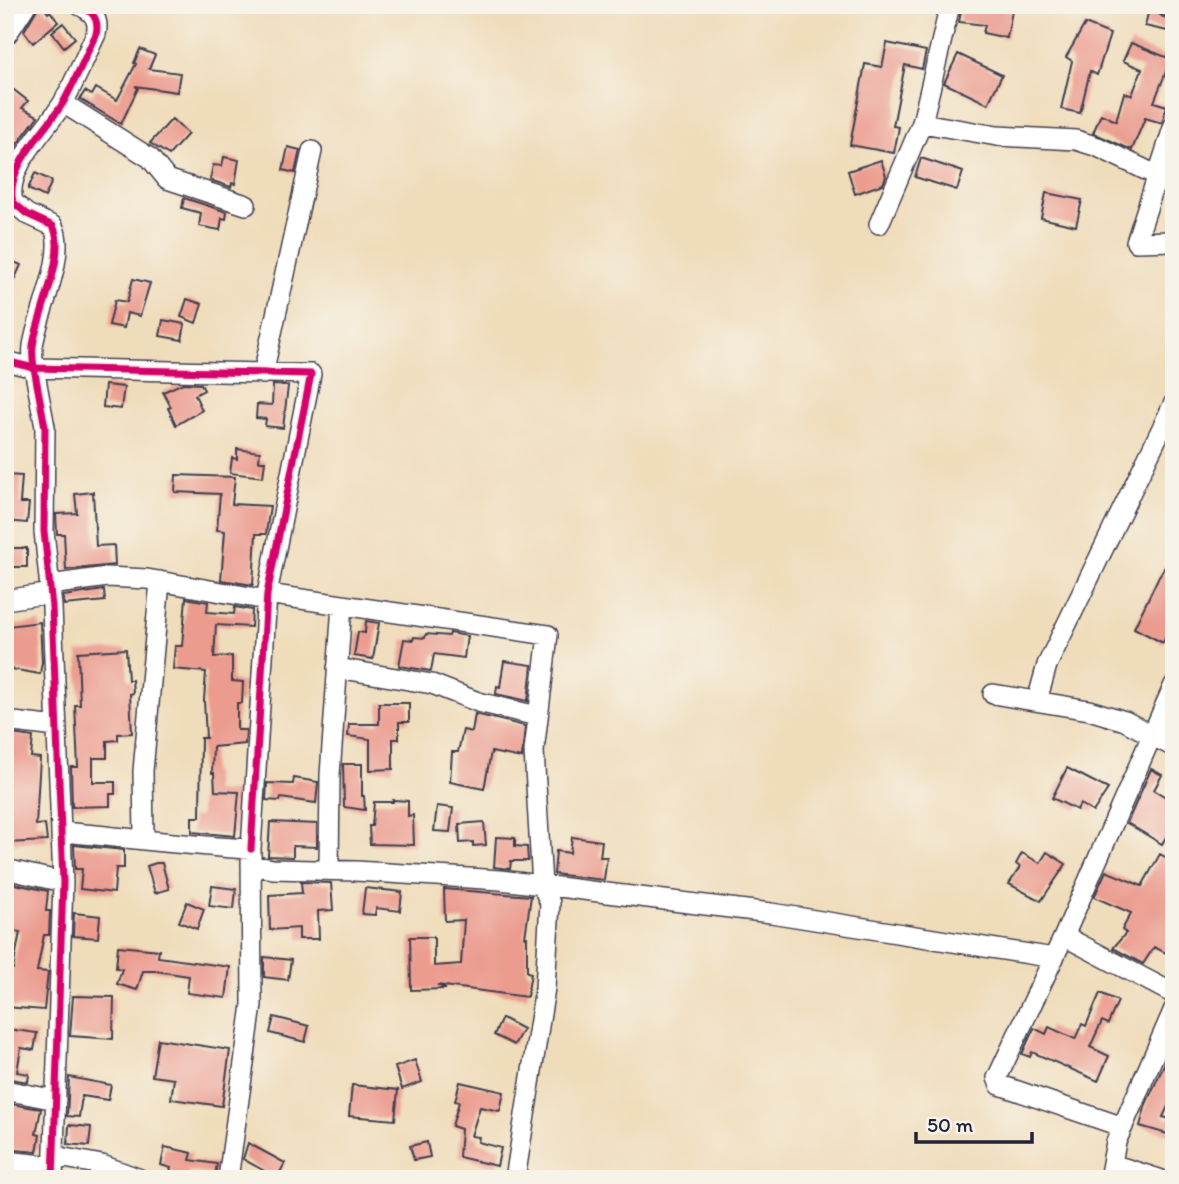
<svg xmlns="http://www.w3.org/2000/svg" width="1179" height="1184" font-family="Itim,sans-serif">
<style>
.building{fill:#eb9c8f}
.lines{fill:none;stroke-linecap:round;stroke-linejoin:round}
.street-casing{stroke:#413e4e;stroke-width:22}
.secondary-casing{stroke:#413e4e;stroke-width:29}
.street{stroke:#fff;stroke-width:19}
.secondary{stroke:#fff;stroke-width:26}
.cycleway-casing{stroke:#f7f3e8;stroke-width:11}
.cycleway{stroke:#d6006c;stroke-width:7}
</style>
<rect width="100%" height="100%" fill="#f7f3e8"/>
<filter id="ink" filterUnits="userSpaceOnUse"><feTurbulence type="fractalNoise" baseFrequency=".0143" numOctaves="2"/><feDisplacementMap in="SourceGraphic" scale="14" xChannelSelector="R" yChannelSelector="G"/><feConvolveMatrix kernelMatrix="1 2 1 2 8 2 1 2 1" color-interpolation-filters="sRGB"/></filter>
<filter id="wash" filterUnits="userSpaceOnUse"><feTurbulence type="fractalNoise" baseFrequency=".00686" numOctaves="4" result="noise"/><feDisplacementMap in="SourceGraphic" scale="28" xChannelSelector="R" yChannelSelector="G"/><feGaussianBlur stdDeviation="1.57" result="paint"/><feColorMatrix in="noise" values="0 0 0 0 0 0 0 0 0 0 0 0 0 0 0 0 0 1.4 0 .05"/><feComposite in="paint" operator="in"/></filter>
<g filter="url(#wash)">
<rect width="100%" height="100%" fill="#efdcba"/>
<g id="blocks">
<path class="building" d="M42,5L48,13L50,11L58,22L33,43L24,31L37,9Z
M962,5H1013L1007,38L983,33L985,25L959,22Z
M1149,9L1155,11L1163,17L1174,19L1172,32L1145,26Z
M63,23L75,38L64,47L52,32Z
M1085,24L1110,34L1097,75L1090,71L1080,113L1061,109L1072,61L1066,57Z
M887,43L926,51L922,69L905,65L893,126L899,127L894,153L850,145L865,64L882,67Z
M1131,43L1171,59L1154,102L1167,106L1162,123L1145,118L1132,150L1093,133L1101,114L1116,121L1124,93L1132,95L1142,69L1123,61Z
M140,49L155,55L149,69L180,73L177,92L135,86L138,88L121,124L80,99L85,91L92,95L96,88L117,100L136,64L134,63Z
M958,54L1002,75L988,104L944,83Z
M5,83L28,101L22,108L38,116L18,143L5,167Z
M172,119L188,134L169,155L150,143Z
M288,147L300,150L295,173L283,170Z
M224,157L239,160L235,184L232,183L231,187L210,180L213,165L222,166Z
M921,158L963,172L957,190L915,177Z
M881,160L886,176L883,184L855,194L848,171Z
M35,173L52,181L45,197L28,189Z
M1046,193L1082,200L1076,226L1041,218Z
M184,198L227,212L226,219L222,218L220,230L199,226L201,213L182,208Z
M5,258L21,265L5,300Z
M133,279L150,283L140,316L127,313L124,328L109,325L115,300L127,302Z
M187,299L202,304L196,323L181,317Z
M163,320L185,324L182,340L160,336Z
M183,383L201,384L204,390L195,395L202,410L176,425L168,408L171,407L163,392Z
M105,385L124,387L121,409L103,407Z
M273,385L288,386L283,428L265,426L266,419L256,418L257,404L272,405Z
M237,449L260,452L259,461H265L263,477L230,473L232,458L237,459Z
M5,475L22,476L20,503H29L27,523L5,521Z
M176,475L235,477L232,504L270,506L266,534H256L253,585L221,580L225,531L217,530L220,494L175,492Z
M93,492L96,546L114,545L115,565L66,570L64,534H57L56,514L77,513L75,494Z
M5,548H27V567H5Z
M1174,553V638L1167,634L1163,643L1134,628L1159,576Z
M104,590L105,601L64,605L63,596Z
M186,598L208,602L207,612L234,614L235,607L252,610L251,627L216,625L214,657L232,656V681L243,682L242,703H237V730H246L245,744L213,747L212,773H214L215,791L239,792L235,836L192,832V817H200L201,738H206L204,700L206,672L173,669L175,646H182Z
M366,621L379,623L373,659L354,656L358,632L365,633Z
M40,622L42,662L40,674L5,668V650L10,651L7,626Z
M450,633L467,636L464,658L434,654L431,671L399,666L404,639L413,640L414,637L425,638L426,634L449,636Z
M126,649L128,680H132L133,693L130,694L132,733L118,734V740L107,741V758H93V782H115V794H110V806L72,807L71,767H78L75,705H80L78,652Z
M504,661L532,665L528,701L496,694L497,686L500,687Z
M379,703H409V722H399V739H393V769L370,770V739L348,736L349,724H379Z
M475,714L525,726L522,758L491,752L484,789L450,782L452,752H458L463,730L472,732Z
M5,733L33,737L31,757L40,758L36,825L45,824L47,841L5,843Z
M343,764H362V796H364L365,810L344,807Z
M1067,768L1108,789L1093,812L1080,804L1077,810L1052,798Z
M1151,769L1162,775L1154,790L1174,802L1167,816L1174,820V823L1162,844L1127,823Z
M294,778L318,782L316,803L281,798L280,801L266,800L267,783L293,784Z
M393,800L408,801V816L413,815L414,845L370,844L369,826H372L374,802H393Z
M437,806L453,808L450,832L434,831Z
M270,822L317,824V847L293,846V857L268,856Z
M484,822L486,845L473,846V842L460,843L459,824Z
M496,837L515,838V846L527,847L528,861H511L510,869L494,867Z
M572,837L602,841L600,857H607L604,880L554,874L556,851L570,853Z
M74,845L124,850V868H116L114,893L80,889L82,869H75Z
M1047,852L1066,864L1041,901L1009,884L1020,867L1016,864L1022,853L1040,863Z
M1160,854L1174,862V938L1166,953L1154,947L1143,964L1113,948L1126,933L1122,930L1131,913L1094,897L1106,871L1142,886Z
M156,863H162L169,889L155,893L147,866Z
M5,882L48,891L46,911H50L49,935H44L37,971L48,972L44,1010L5,1007V968L13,969L20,932L5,930Z
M301,882L331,883L333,910L318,911L319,939H299V928L270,930L269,895L302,893Z
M212,886L236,889L234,909L209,906Z
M365,888L402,892L400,911L376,908L375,915L362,914Z
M444,889L531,896L525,937H527V972L531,973L527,997L437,985L446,989L411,990L410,937H434V966L461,964L464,920L445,921Z
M187,902L204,909L197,929L179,922Z
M74,913L100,916L98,938L73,936Z
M118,946L159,950L158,957L230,967L226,998L187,993L189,976L156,971H143L137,990L117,984L122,969L116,968Z
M264,957L291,960L288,980L264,977Z
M1100,993L1118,1001L1108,1024L1102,1021L1090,1047L1109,1056L1098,1081L1032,1052L1030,1057L1022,1054L1034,1028L1046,1034L1049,1027L1075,1039L1082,1024L1086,1026Z
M73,996L114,997L113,1039L70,1036Z
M274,1017L309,1026L305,1042L270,1033Z
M502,1018L523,1029L514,1045L494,1035Z
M7,1029L37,1033L34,1050L21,1048L17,1072L29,1074L28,1082L5,1078Z
M158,1039L230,1050L222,1106L171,1099L174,1079L152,1076Z
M1174,1043V1093L1163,1117L1174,1120V1136L1140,1126L1146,1104Z
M415,1060L422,1082L402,1089L395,1067Z
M69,1077L111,1085L108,1100L82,1096L79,1117L67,1116Z
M460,1082L504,1092L500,1111L480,1107L471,1136L479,1137L478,1142L501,1148L497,1166L459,1157L461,1129L452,1126L459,1102L455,1101Z
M352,1085L398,1090L395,1120L349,1116Z
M5,1103L41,1109L36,1134L40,1135L37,1152L5,1149Z
M69,1125L91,1127L89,1146L68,1144Z
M427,1142L430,1157L414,1160L410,1146Z
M248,1143L285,1163L277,1178L243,1159Z
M165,1147L192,1153L190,1160L217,1164L215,1175L188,1172L187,1179H169L171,1168L161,1165Z"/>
</g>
</g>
<g filter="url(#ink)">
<use href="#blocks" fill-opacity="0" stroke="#413e4e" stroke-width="2"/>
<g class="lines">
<g class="street-casing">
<path id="street" d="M79,5C92,11 100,19 96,34C85,57 75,81 63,103C47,129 4,168 13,202L27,214L53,226C68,253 37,315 33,346C32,353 33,361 34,368L311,374L267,594L251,849
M1166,5L1174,7
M63,103L150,158L167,179L246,205
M922,123L997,136L1076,140L1098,147L1156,175
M1174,125L1136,242L1174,241
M879,224L922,123L950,5
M5,361L34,368L45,427L44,531L52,607L63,882L53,1179
M263,374L312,151
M50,585L107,577L147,579L267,600
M267,594L548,635L534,751L542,885L550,903L545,988L515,1179
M5,600L51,593
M337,668L432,684L478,702L537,716
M993,694L1089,710L1125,721L1174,747
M1037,701L1047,665L1174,403
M5,721L57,727
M61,832C125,837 187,846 251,849L252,1005L228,1179
M144,838L143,771L160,581
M251,865L273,869L356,871L500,880L771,913L1054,958
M5,869L63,882
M329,870L330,775L342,605
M1064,936L1174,994
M5,1090L56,1100
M1123,1127L1009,1088L1000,1085L997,1078L1064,936L1174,685
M54,1156L102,1165L140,1179
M5,1161L54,1166
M1112,1164L1159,1179
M1109,1179L1116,1142L1174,1009"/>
</g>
<g class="secondary-casing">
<path id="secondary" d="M5,31L22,5"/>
</g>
<use href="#street" class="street"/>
<use href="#secondary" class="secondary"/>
<g class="cycleway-casing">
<path id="cycleway" d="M79,5C92,11 100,19 96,34C85,57 75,81 63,103C47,129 4,168 13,202L27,214L53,226C68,253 37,315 33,346C32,353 33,361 34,368L311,374L267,594L251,849
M5,361L34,368L45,427L44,531L52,607L63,882L53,1179"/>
</g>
<use href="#cycleway" class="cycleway"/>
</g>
</g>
<rect width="1179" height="1184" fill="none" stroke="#f7f3e8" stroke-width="28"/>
<path d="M916 1132v10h116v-10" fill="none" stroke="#22223b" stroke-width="3.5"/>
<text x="927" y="1132" font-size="21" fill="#22223b" stroke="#f7f3e8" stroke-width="5" paint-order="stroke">50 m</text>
</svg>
